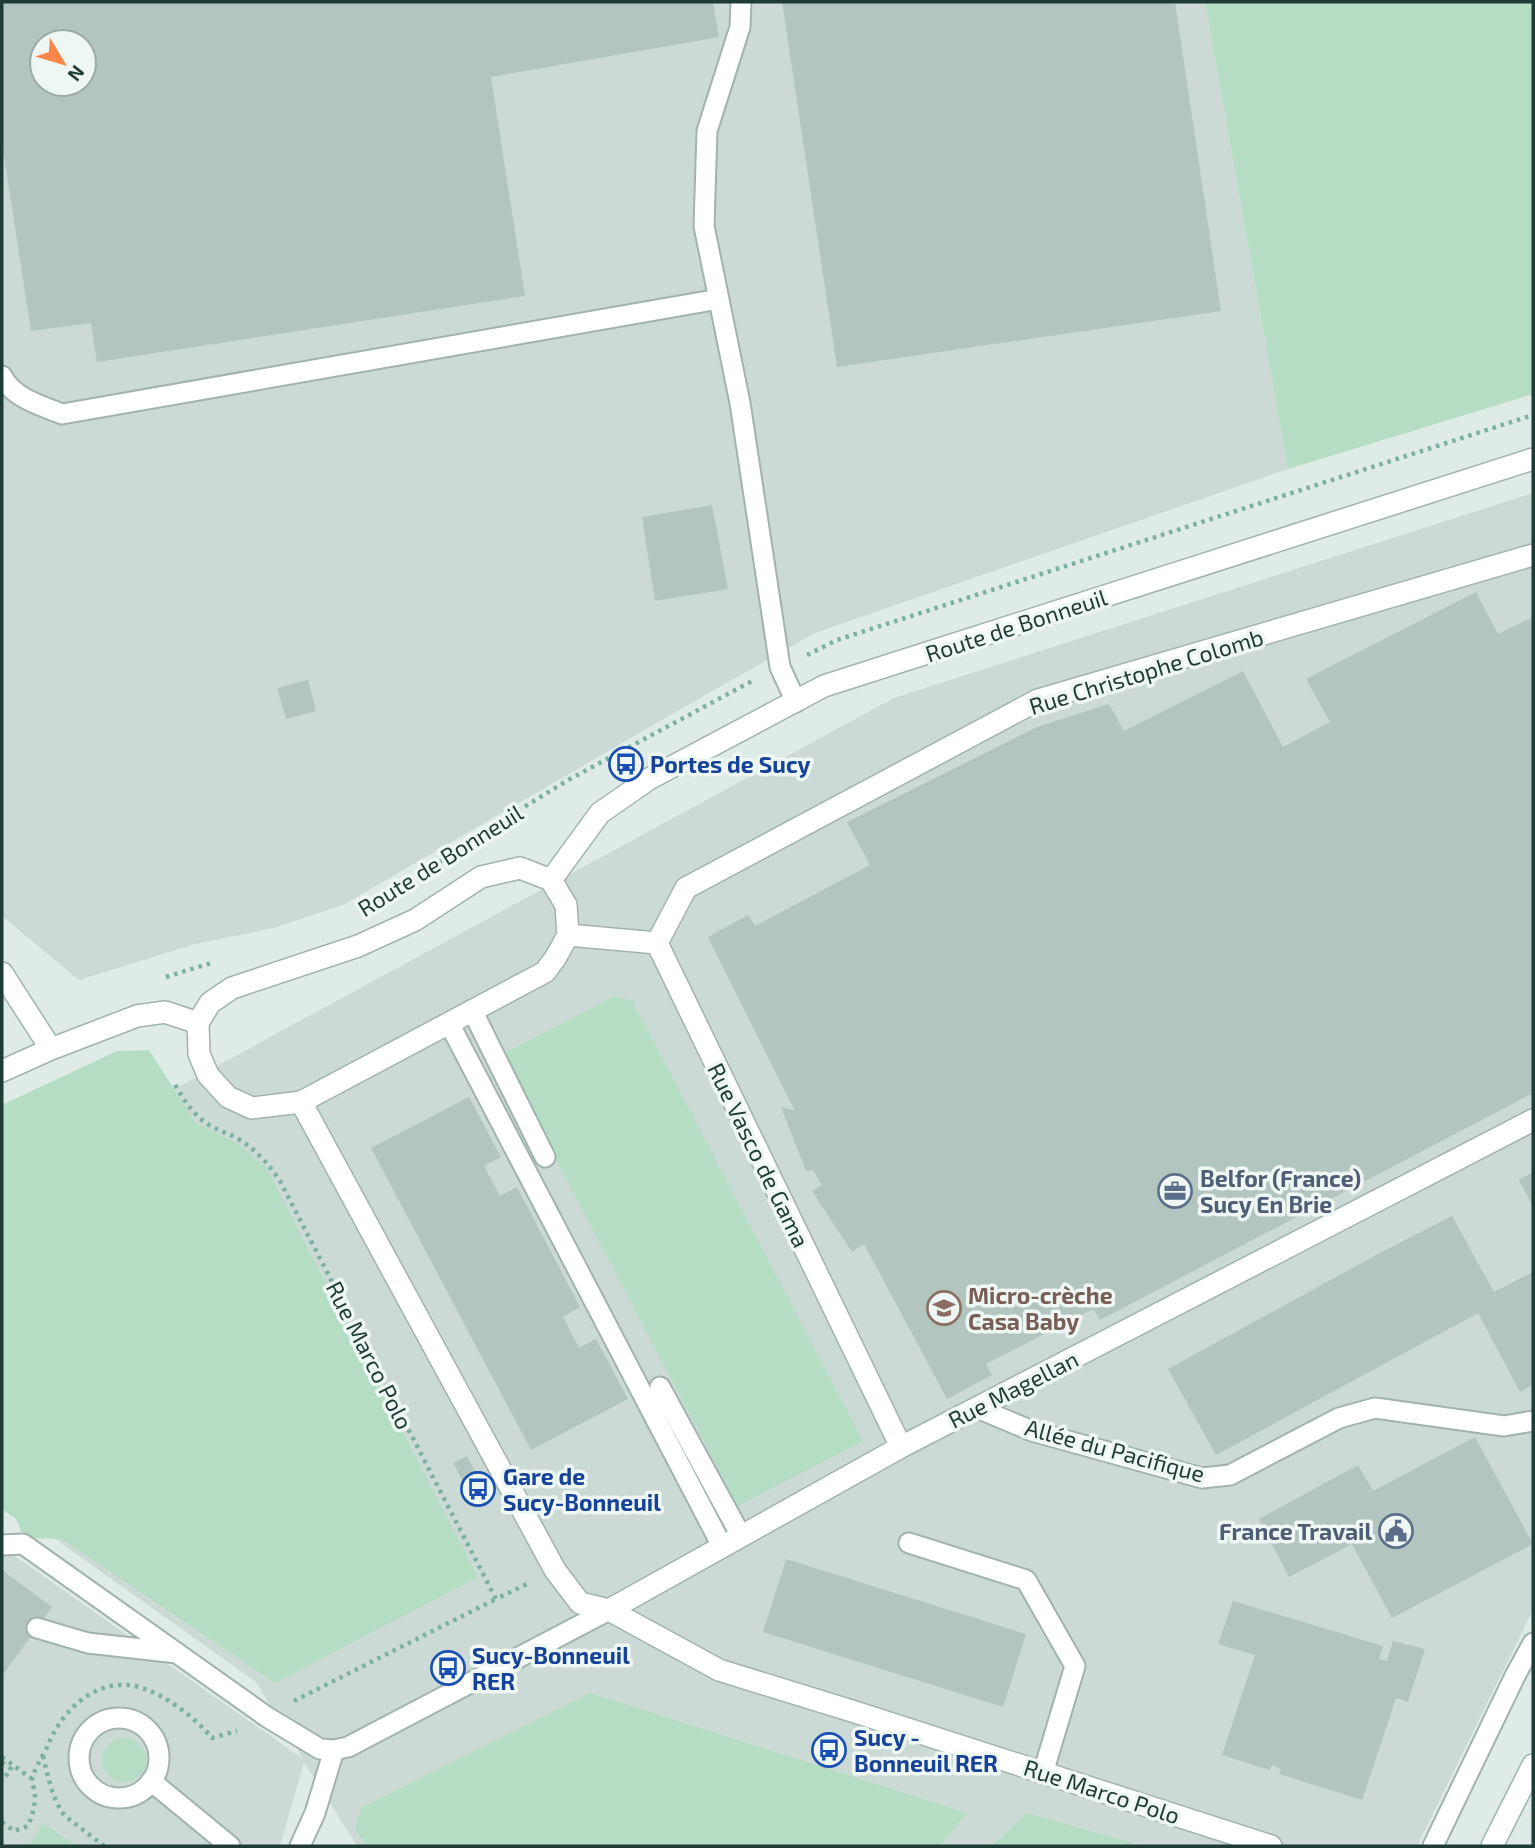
<svg xmlns="http://www.w3.org/2000/svg" width="1535" height="1848" font-family="'Exo 2',sans-serif">
<style>
.built{fill:#ccdad5;fill-rule:evenodd}
.green{fill:#b5ddc3}
.building{fill:#b3c5bf;fill-rule:evenodd}
.lines{fill:none;stroke-linecap:round;stroke-linejoin:round}
.lane-casing{stroke:#a1b3ae;stroke-width:23}
.street-casing{stroke:#a1b3ae;stroke-width:24}
.secondary-casing{stroke:#9cb7af;stroke-width:24}
.path{stroke:#7cb0a4;stroke-width:4.5;stroke-dasharray:3.5 5;stroke-linecap:butt}
.lane{stroke:#fff;stroke-width:19}
.street{stroke:#fff;stroke-width:21}
.secondary{stroke:#fff;stroke-width:21}
.labels{text-anchor:middle;dominant-baseline:central;stroke-width:7;stroke-linejoin:round;paint-order:stroke}
.street-label{font-size:23px;fill:#1e3b36;stroke:#eef7f3}
.transit-label{font-size:23px;font-weight:bold;fill:#164399;stroke:#eef7f3;text-anchor:start}
.service-label{font-size:23px;font-weight:bold;fill:#4e5e75;stroke:#eef7f3;text-anchor:start}
.education-label{font-size:23px;font-weight:bold;fill:#785e54;stroke:#eef7f3;text-anchor:start}
</style>
<rect width="100%" height="100%" fill="#deebe6"/>
<path class="built" d="M2,2H1205L1288,469L815,633L686,706L343,905L274,928L195,944L79,980L2,916ZM42,42H84V84H42Z
M1533,493V1610L1417,1846H357L304,1762L280,1846H2V1547L303,1759L256,1682L2,1501L158,1098L894,698Z"/>
<path class="green" d="M1205,2H1533V394L1288,469Z
M613,997L632,1000L863,1441L738,1506L501,1055Z
M149,1050L195,1122L241,1146L266,1167L478,1577L275,1683L62,1539L33,1538L21,1531L16,1519L2,1509V1105L117,1051Z
M590,1693L967,1813L939,1846H368L355,1830L361,1808Z
M102 1760a22 22 0 1 1 44 0a22 22 0 1 1-44 0Z
M1026,1813L1143,1846H992Z
M43,1823L76,1846H30Z"/>
<path class="building" d="M2,2H713L719,37L491,77L525,296L97,362L91,323L31,331L2,143ZM42,42H84V84H42Z
M782,2H1175L1221,311L837,367Z
M712,505L728,589L655,601L642,517Z
M1476,592L1498,634L1533,617V1093L1100,1320L1093,1309L986,1364L992,1375L947,1399L864,1244L852,1252L812,1191L822,1185L813,1170L806,1171L781,1107L795,1111L708,937L748,915L755,926L870,865L847,822L1037,727L1109,704L1124,731L1243,671L1283,747L1330,722L1306,679Z
M308,680L316,711L286,719L277,688Z
M469,1097L501,1157L484,1166L500,1196L517,1187L580,1307L563,1317L579,1348L596,1339L628,1399L531,1450L371,1148Z
M1533,1172V1207L1519,1180Z
M1452,1216L1494,1292L1533,1272V1385L1520,1392L1478,1313L1216,1455L1168,1369L1378,1254Z
M1475,1437L1533,1544L1392,1618L1352,1544L1289,1577L1259,1519L1358,1465L1373,1491Z
M467,1456L488,1496L475,1503L453,1463Z
M786,1559L1026,1634L1003,1707L763,1632Z
M2,1570L52,1607L2,1676Z
M1233,1601L1383,1646L1379,1659L1387,1661L1393,1641L1425,1649L1408,1702L1396,1698L1362,1800L1279,1774L1281,1769L1272,1765L1270,1770L1222,1755L1255,1655L1218,1644Z"/>
<g class="lines">
<g class="lane-casing">
<path id="lane" d="M741,2L740,27L707,131L704,226L740,403L780,667L796,702
M2,376C13,398 40,405 62,414L719,299
M472,1010L545,1157
M449,1023L722,1546
M660,1387L741,1536
M977,1408L1032,1431L1202,1478L1230,1475L1339,1418L1375,1408L1504,1426L1533,1421
M909,1543L1026,1580L1075,1666L1043,1773
M2,1545L23,1544L267,1717L320,1749L334,1750
M37,1628L88,1643L177,1653
M79 1758a40 40 0 1 1 80 0a40 40 0 1 1-80 0Z
M151,1781L230,1846
M300,1846L315,1813L334,1750L348,1747L609,1610
M1433,1846L1516,1674L1533,1643"/>
</g>
<g class="street-casing">
<path id="street" d="M520,868L551,880L566,905L568,935L556,957L545,972L301,1102L252,1108L228,1097L208,1075L199,1054L198,1023L210,1003L232,988L358,946L415,920L481,877Z
M551,880L600,813L649,779L824,686L1533,459
M568,935L657,943
M657,943L686,888L1038,700L1533,555
M657,943L901,1447
M2,973L51,1049
M2,1071L51,1049L137,1016L165,1012L198,1023
M301,1102L555,1570L580,1603L609,1610L719,1670L855,1712L1271,1846
M609,1610L901,1447L1533,1120"/>
</g>
<g class="secondary-casing">
<path id="secondary" d="M1492,1846L1533,1765"/>
</g>
<path class="path" d="M807,655L837,640L1533,415
M383,900L501,821L570,779L754,680
M166,977L214,962
M175,1085C183,1098 190,1110 202,1120C213,1129 225,1132 237,1138C255,1149 268,1163 280,1181L496,1599L529,1583
M294,1701L496,1599
M43,1756C48,1776 52,1799 65,1816L104,1846
M2,1757L32,1779
M2,1762L11,1769L2,1781
M2,1822L14,1831L28,1826C32,1816 35,1807 35,1795C35,1790 32,1784 32,1780C33,1771 44,1754 48,1745C60,1716 84,1689 117,1685C150,1681 193,1715 212,1738L237,1731"/>
<use href="#lane" class="lane"/>
<use href="#street" class="street"/>
<use href="#secondary" class="secondary"/>
</g>
<defs>
<g id="bus-ring" transform="scale(1.75)"><circle r="9.5" fill="#eef7f3" stroke="#1a4fb4" stroke-width="1.5"/><path d="M-5-6H5V4H4V6H2V4H-2V6H-4V4H-5ZM-3.5-4V0h7V-4ZM-3.5 1.2v1.5H-2V1.2ZM2 1.2v1.5H3.5V1.2Z" fill="#1a4fb4"/></g>
<g id="office-ring" transform="scale(1.75)"><circle r="9.5" fill="#eef7f3" stroke="#5c6f8a" stroke-width="1.5"/><path d="M-6-3h4V-5.5h4V-3h4V5H-6ZM-1-4.5V-3h2v-1.5ZM-6 0V1H6V0Z" fill="#5c6f8a"/></g>
<g id="school-ring" transform="scale(1.75)"><circle r="9.5" fill="#eef7f3" stroke="#8d6e63" stroke-width="1.5"/><path d="M0-5L7-2L0 1L-7-2ZM-4 1L0 2.5L4 1V4Q0 6-4 4Z" fill="#8d6e63"/></g>
<g id="civic-ring" transform="scale(1.75)"><circle r="9.5" fill="#eef7f3" stroke="#5c6f8a" stroke-width="1.5"/><path d="M-.6-6.5H3V-4.5H.6V-3L4-1V1h2V6H-6V1h2V-1L-.6-3ZM-1.2 2.5V6h2.4V2.5Z" fill="#5c6f8a"/></g>
</defs>
<g fill-rule="evenodd">
<use href="#bus-ring" x="626" y="764"/>
<use href="#office-ring" x="1175" y="1191"/>
<use href="#school-ring" x="944" y="1308"/>
<use href="#bus-ring" x="478" y="1489"/>
<use href="#civic-ring" x="1396" y="1531"/>
<use href="#bus-ring" x="448" y="1668"/>
<use href="#bus-ring" x="829" y="1750"/>
</g>
<g class="labels">
<g class="street-label">
<text transform="translate(1016 625) rotate(-18)">Route de Bonneuil</text>
<text transform="translate(1146 671) rotate(-17)">Rue Christophe Colomb</text>
<text transform="translate(440 860) rotate(-32)">Route de Bonneuil</text>
<text transform="translate(759 1155) rotate(64)">Rue Vasco de Gama</text>
<text transform="translate(370 1355) rotate(63)">Rue Marco Polo</text>
<text transform="translate(1013 1389) rotate(-27)">Rue Magellan</text>
<text transform="translate(1115 1450) rotate(15)">Allée du Pacifique</text>
<text transform="translate(1102 1791) rotate(18)">Rue Marco Polo</text>
</g>
<g class="transit-label">
<text x="650" y="764">Portes de Sucy</text>
<text x="503" y="1476">Gare de<tspan x="503" dy="26">Sucy-Bonneuil</tspan></text>
<text x="472" y="1655">Sucy-Bonneuil<tspan x="472" dy="26">RER</tspan></text>
<text x="854" y="1737">Sucy -<tspan x="854" dy="26">Bonneuil RER</tspan></text>
</g>
<g class="service-label">
<text x="1200" y="1178">Belfor (France)<tspan x="1200" dy="26">Sucy En Brie</tspan></text>
<text x="1372" y="1531" text-anchor="end">France Travail</text>
</g>
<g class="education-label">
<text x="968" y="1295">Micro-crèche<tspan x="968" dy="26">Casa Baby</tspan></text>
</g>
</g>
<rect width="1535" height="1848" fill="none" stroke="#1e3b36" stroke-width="7"/>
<g transform="translate(63 63) rotate(128)"><circle r="33" fill="#eef7f3" stroke="#9baca7" stroke-width="2"/>
<path d="M0-5L12 26L0 18L-12 26Z" fill="#fa864c"/>
<text y="-10" font-size="19" font-weight="bold" text-anchor="middle" fill="#1e3b36">N</text>
</g>
</svg>
